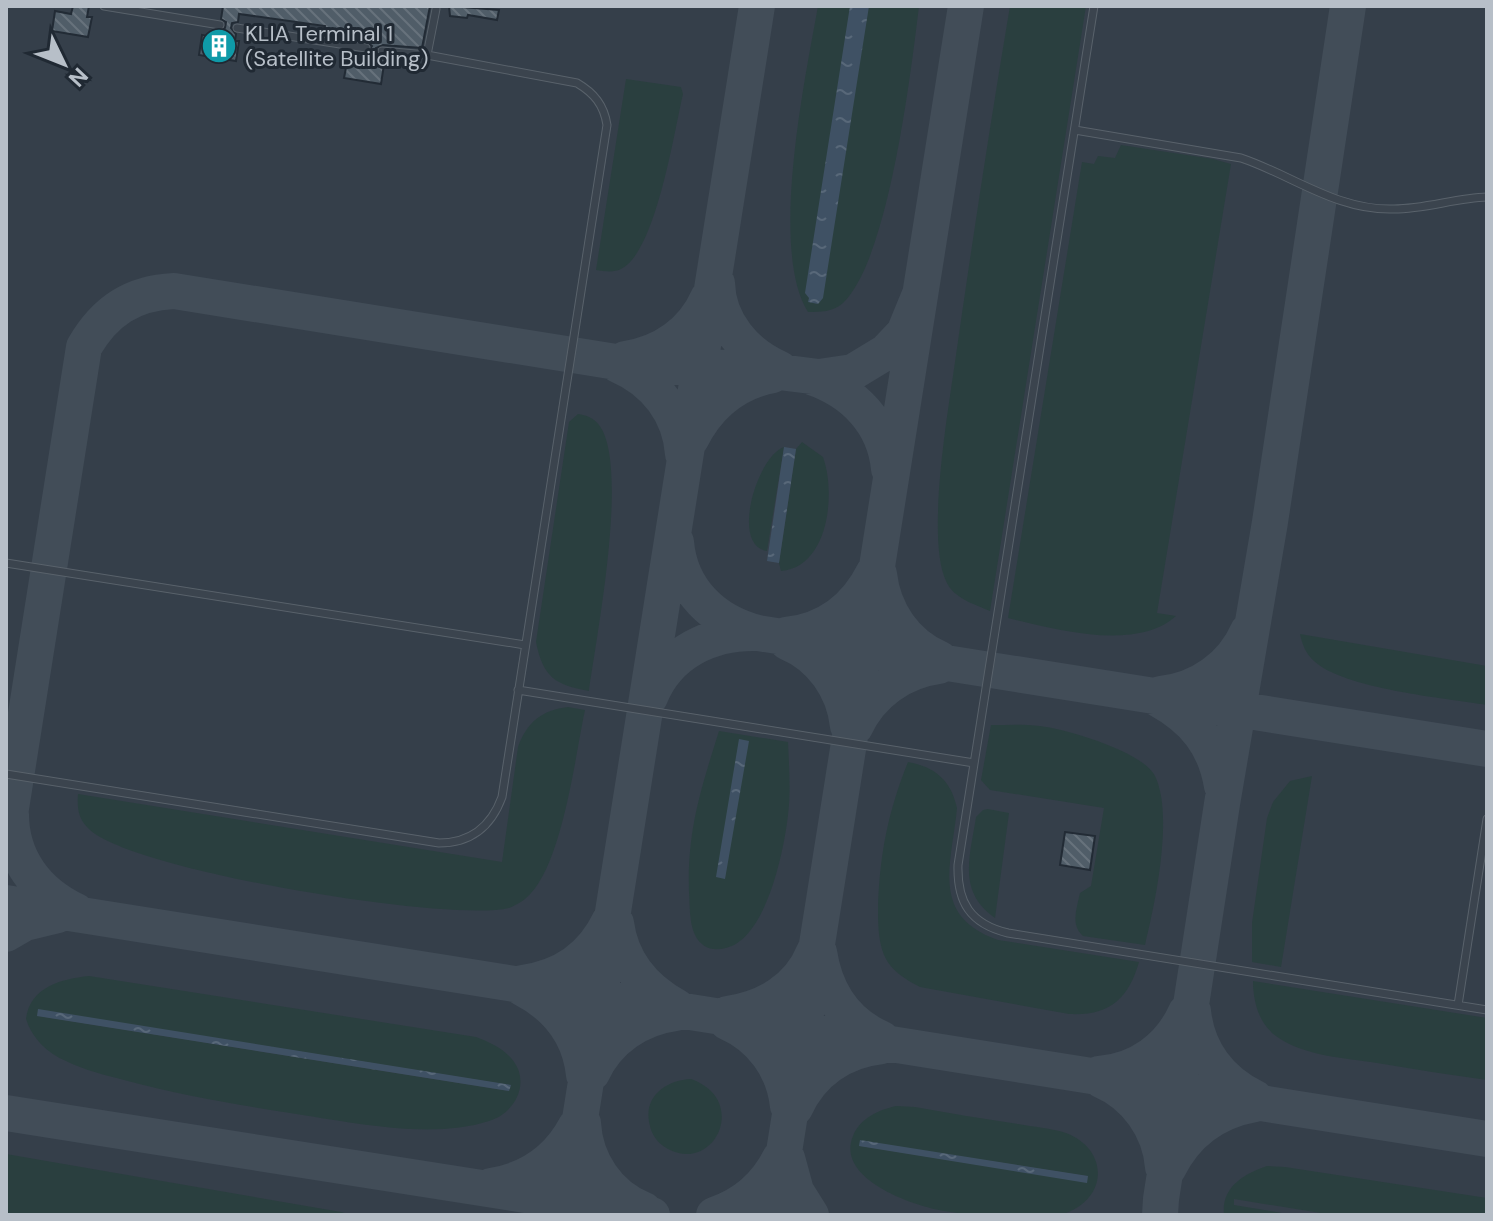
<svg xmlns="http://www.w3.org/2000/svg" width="1493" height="1221" font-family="'DM Sans',sans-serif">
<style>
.airport{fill:#353f4a}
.green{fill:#2a3f3f;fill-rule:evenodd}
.water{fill:url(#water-ripples)}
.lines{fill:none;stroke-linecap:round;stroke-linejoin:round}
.taxiway{stroke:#424d58;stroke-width:36}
.building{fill:url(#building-back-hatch);stroke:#222b35;stroke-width:2}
.service-casing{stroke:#59626b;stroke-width:9}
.service{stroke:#3b444e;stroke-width:7}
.labels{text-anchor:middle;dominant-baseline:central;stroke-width:6;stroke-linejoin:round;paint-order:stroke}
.poi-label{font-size:22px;fill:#b7bfc8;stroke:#202933;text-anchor:start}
</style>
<defs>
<pattern id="water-ripples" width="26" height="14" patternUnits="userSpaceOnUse" patternTransform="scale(2)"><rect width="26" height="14" fill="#3f5164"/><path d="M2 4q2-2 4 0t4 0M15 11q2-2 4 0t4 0" fill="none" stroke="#586879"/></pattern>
<pattern id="building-back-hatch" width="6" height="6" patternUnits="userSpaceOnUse" patternTransform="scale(2)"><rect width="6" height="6" fill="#505d68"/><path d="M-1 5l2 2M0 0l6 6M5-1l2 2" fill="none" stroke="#67727c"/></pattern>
</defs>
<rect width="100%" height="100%" fill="#27323d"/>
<path class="airport" d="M6,6H1487V1215H6Z"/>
<path class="green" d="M818,6H919C911,72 889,259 843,303C833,312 820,312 808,312C769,250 805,79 818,6Z
M1010,6H1086L990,611C974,604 953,598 946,581C926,538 948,412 955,362C972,243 990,125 1010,6Z
M626,79L681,87L683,94C674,132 656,252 621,269C613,273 604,271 596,270Z
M1121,145L1213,159L1231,164L1157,613L1176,616C1136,652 1055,629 1008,618L1082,162L1094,164L1098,156L1115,158Z
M578,414C586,415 594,418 599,425C630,465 596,639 589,691C555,685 543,677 536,642L569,422Z
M802,442L823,457C836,493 829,567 781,571L779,563L796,449Z
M784,447L767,551C730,546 757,456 784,447Z
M1300,634L1487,666V705C1445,698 1344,689 1314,661C1306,654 1302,644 1300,634Z
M568,707L585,710C575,756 562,870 525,899C521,902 514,906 509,908C451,923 126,870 88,828C78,818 77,807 78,794L502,862L518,747C527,722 542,710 568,707Z
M991,725C1007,725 1024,724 1040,726C1066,729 1144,752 1155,776C1174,815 1155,904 1145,945L1083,936C1070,925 1077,908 1080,893L1091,886L1104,808L990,790L981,780Z
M719,731L788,742C789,766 791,792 788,815C784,851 766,939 726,948C712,952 701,947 695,935C689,922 690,906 689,892C687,830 701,789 719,731Z
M908,762C935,767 951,780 957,808C952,863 929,916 998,940L1139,962C1128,1000 1109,1016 1069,1014L920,987C905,979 891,971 884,955C878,940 878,922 878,906C880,853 888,812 908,762Z
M1312,776L1281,967L1252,962V923L1267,818L1273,802L1290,781Z
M988,809L1009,813L995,918C957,891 970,857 976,817L983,810Z
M89,976L476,1037C492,1043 511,1052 518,1069C527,1092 510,1115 489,1121C431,1140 350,1122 290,1113C234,1104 179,1095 124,1080C105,1075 84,1070 66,1061C47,1053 32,1038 26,1019C30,987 61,979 89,976ZM38,1010L510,1085V1086L509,1091L38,1016Z
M1253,981L1487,1018V1080C1450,1075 1414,1069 1377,1063C1345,1058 1303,1056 1276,1036C1259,1024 1253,1001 1253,981Z
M691,1079C750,1100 714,1174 668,1149C659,1144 652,1136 650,1126C642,1097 666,1080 691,1079Z
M896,1106L915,1107C949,1113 984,1119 1018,1124C1033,1127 1051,1128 1066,1133C1108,1149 1109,1197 1066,1213C1048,1220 1019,1215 999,1215C981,1215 962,1214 944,1211C913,1206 835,1179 853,1136C860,1118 879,1110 896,1106ZM860,1141L1087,1176V1182L860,1146Z
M6,1154L341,1212L352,1215H6Z
M1267,1166L1285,1167L1487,1198V1215H1333L1234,1199V1205L1294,1215H1224C1221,1187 1244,1174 1267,1166Z"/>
<path class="water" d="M850,6H869L823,298L818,304L808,302L809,298L805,293Z
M784,447L796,449L779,563L767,561Z
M739,739L749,741L725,879L716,877Z
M38,1009L511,1085L509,1091L37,1016Z
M860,1140L1088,1176L1087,1183L859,1146Z"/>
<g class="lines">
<path class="taxiway" d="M717,283C718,322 745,354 780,369
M625,359C662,354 693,332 708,298
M618,365C655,381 680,413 683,454
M811,377C853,391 885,423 889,469
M691,439C708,405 735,382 773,375
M676,542C680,590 714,622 758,633L1487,749
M879,574C883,611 905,644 940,659
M786,635C826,631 856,608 874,572
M787,642C821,656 844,689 848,726
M1161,694C1199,690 1232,667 1248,631
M650,697C668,652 711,632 757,633
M1158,699C1194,719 1215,744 1222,786
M855,727C871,693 902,671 939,666
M11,814C11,858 36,892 76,911
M6,840L84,347C105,311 132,293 174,291L635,365L747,368L819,377L853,372L886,352L904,333L920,294
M6,903L1487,1139
M616,923C621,962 644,989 677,1007
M6,934L25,923L58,915
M819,952C825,991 845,1023 882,1039
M522,983C562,978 593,956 610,920
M522,988C557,1006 580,1035 584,1075
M1193,1011C1197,1051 1220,1081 1255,1098
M727,1014C765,1009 799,989 814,952
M727,1022C761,1037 784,1068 788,1106
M592,1073C608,1039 639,1018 676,1013
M1099,1074C1138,1071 1170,1048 1186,1012
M1101,1080C1136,1095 1160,1129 1163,1167
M795,1108C811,1072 843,1050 882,1046
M6,1113L652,1215
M583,1123C585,1161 608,1196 644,1210
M787,1158L796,1191L811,1215
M1168,1169C1186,1132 1215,1111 1255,1104
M491,1186C530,1180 558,1160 576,1126
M568,1215L567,1201L757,6
M714,1215C744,1205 766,1186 780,1158
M774,1215L966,6
M1160,1215L1161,1199L1222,804L1270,522L1348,6"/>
</g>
<path class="building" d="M73,6H89L87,17H92L88,37L52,31L55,11L71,14Z
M223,6H430L422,48L383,45L376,48L378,56L385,58L381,84L344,78L349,52L368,54L372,46L367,42L323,35L325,26L239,14L238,22L232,23L231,28L236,34L235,41H239L236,61L199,55L202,35L219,38L220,31L225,28L226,22L221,19Z
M449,6L499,10L497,20L468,15L467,18L450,16Z
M1065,832L1095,836L1090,870L1060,865Z"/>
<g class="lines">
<g class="service-casing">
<path id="service" d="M104,6L220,25
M1094,6L958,865C957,902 970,924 1008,933L1487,1010
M237,28L366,48
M427,55L436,9
M1075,130L1241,158C1292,175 1337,211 1394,209C1425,209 1456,198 1487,197
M6,563L525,645
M518,690L974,763
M6,774L439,843C471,843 491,827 502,797L607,125C604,105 594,93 577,83L427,55L382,51
M1458,1005L1487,819"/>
</g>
<use href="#service" class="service"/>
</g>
<defs>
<g id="building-disc" transform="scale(1.8)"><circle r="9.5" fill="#0f9aa8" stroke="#202933"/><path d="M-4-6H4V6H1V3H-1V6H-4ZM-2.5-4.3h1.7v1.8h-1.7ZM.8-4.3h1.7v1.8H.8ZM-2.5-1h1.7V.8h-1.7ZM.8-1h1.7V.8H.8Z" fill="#fff"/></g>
</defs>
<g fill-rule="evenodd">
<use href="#building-disc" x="219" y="46"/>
</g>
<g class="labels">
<g class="poi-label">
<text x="245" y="33">KLIA Terminal 1<tspan x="245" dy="25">(Satellite Building)</tspan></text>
</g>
</g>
<rect width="1493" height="1221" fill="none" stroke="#b7bfc8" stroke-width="16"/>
<g transform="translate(64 64) rotate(133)" stroke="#202933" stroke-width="6" paint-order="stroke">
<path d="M0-6L14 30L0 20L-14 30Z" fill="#b7bfc8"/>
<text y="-12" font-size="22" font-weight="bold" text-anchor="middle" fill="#b7bfc8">N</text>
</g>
</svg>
